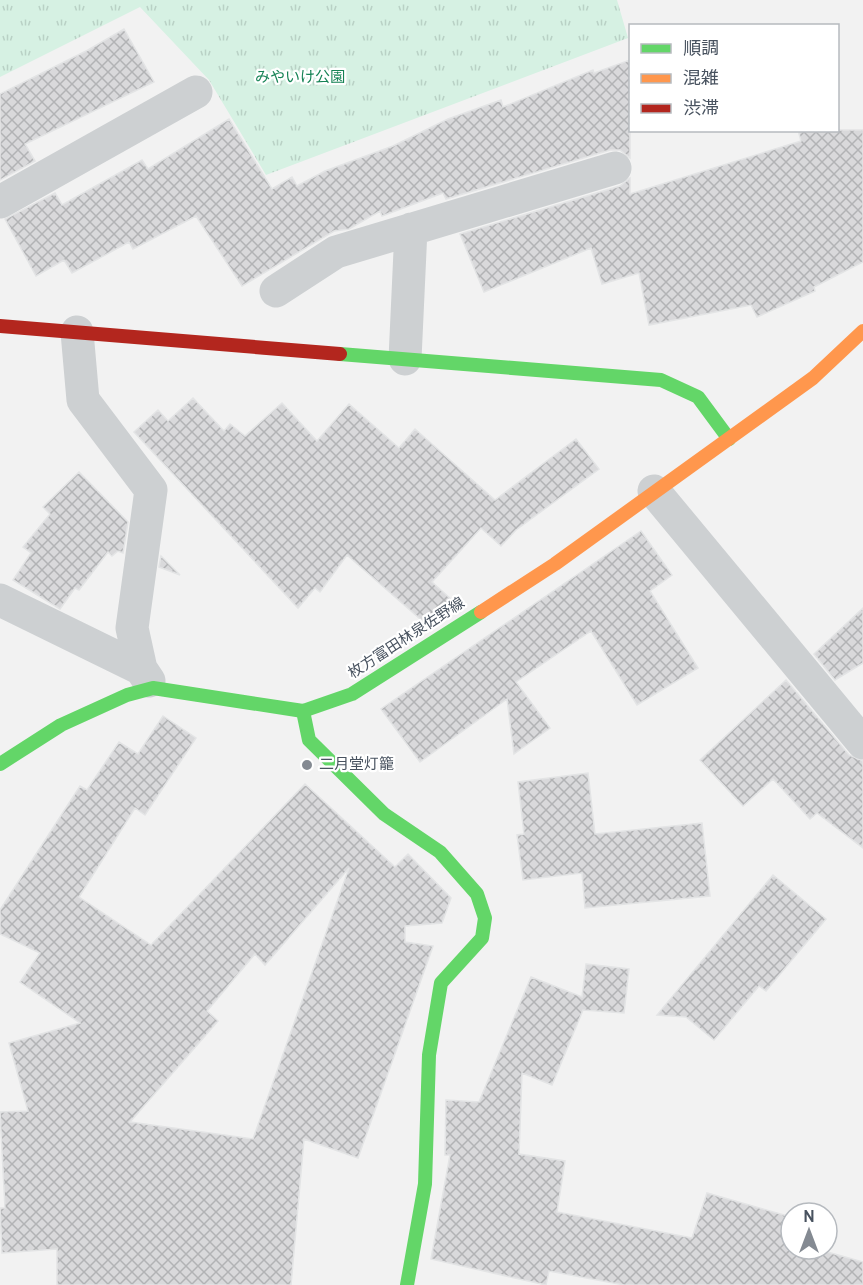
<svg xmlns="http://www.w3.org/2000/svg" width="863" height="1285" font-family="Overpass,'Noto Sans JP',sans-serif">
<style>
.grass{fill:url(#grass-tufts)}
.building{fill:url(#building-cross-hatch);stroke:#e3e4e5;stroke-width:1.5;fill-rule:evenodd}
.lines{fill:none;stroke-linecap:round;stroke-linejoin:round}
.street{stroke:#cdd0d2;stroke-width:33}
.fast{stroke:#63d668;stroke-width:14}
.slow{stroke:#ff974d;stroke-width:14}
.jam{stroke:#b3261e;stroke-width:14}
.poi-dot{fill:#848a92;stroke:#fff;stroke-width:2}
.labels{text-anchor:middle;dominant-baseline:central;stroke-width:4.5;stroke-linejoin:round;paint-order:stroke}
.park-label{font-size:15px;fill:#168355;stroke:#fff}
.street-label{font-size:15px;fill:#48525f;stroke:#fff}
.poi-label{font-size:15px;fill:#48525f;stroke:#fff;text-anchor:start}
</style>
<defs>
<pattern id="grass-tufts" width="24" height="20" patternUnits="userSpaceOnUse" patternTransform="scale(1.5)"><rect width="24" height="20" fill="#d6f1e3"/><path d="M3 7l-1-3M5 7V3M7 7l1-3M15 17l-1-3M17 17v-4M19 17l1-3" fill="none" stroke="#b9d1c5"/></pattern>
<pattern id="building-cross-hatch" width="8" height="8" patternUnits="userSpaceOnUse" patternTransform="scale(1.5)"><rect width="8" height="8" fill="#d9d9db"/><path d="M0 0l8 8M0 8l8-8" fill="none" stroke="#b2b3b5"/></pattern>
</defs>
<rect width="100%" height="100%" fill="#f2f2f2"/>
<path class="grass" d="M0,0H617L628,38L266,175L209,80L140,7L0,77Z"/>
<path class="building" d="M124,29L154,82L25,144L35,161L0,180V94L88,50Z
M630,60V158L620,150H610L446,199L443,193L382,216L380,211L349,229L334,231L242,286L196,216L133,249L129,242L72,273L64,260L36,276L5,219L55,193L62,205L142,160L148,169L229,119L272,189L292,177L297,186L325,171L393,146L448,119L501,100L503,107L593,70L594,73Z
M798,130H863V262L814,287L815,291L757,317L751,305L649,325L639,273L602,284L591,248L484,292L460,234L620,186L630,178V194L801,141Z
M193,398L224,431L230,424L245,436L282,403L317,441L349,404L399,448L415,429L495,500L576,439L599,469L516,530L501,546L481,528L432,582L452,600L436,618L426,624L347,555L320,592L315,588L298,608L134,432L158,410L168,421Z
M79,472L128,522L123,553L118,551L112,556L108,552L79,590L75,588L60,609L13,580L31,553L23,547L50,514L43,507Z
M641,531L672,575L650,591L698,668L637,705L591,631L516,682L550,728L514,754L507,699L420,762L381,709Z
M161,556L180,575L159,567Z
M863,608V663L835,680L814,654Z
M786,680L849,755L863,761V848L817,813L810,819L773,779L743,806L700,760Z
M163,716L196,738L145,815L135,808L79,897L151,945L305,784L395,867L408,854L451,898L442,923L405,926V942L433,946L358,1158L304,1139L291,1285H57V1249L2,1253L0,1208H5L0,1112L28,1111L9,1043L80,1023L20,982L40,953L0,934V910L80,786L87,790L119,742L138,754ZM349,868L253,1139L130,1122L218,1021L207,1011L255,954L265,965Z
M588,773L595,834L702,823L710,896L585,908L582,873L523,880L517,835L524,834L518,782Z
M773,875L826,919L766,991L759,986L714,1040L686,1017L657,1015Z
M586,964L629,969L624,1013L583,1010L552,1085L522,1073L519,1154L565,1161L557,1212L692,1238L707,1193L791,1217L784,1240L791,1242V1249H817L863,1262V1285H624L549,1271L546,1285L431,1259L450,1155H445L446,1100L479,1102L531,977L582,997Z"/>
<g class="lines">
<path class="street" d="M0,202L196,92
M276,291L336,252L615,168
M77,332L83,400L151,490L132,628L141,669
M405,359L411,229
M654,491L863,743
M0,600L141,669L149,681"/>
<path class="fast" d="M340,354L661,380L698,397L729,439
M303,711L309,740L384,814L440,852L477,894L485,918L482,938L441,983L429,1055L425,1184L407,1285
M0,764L61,725L127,695L153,688L303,711L352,694L481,612"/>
<path class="slow" d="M481,612L555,564L813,378L863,331"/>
<path class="jam" d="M0,326L340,354"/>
</g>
<circle class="poi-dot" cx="307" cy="765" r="6"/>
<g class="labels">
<g class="park-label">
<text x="300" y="78">みやいけ公園</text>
</g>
<g class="street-label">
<text transform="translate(407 639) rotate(-33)">枚方富田林泉佐野線</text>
</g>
<g class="poi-label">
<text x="319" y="765">二月堂灯籠</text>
</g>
</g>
<rect x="629" y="24" width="210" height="108" fill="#ffffff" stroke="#b6babf" stroke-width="1.5"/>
<rect x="641" y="44" width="30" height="9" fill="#63d668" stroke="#b6babf" stroke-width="1.5"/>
<text x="683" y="54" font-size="18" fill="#48525f">順調</text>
<rect x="641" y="74" width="30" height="9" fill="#ff974d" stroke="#b6babf" stroke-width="1.5"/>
<text x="683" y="84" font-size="18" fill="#48525f">混雑</text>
<rect x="641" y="104" width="30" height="9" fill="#b3261e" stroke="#b6babf" stroke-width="1.5"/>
<text x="683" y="114" font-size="18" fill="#48525f">渋滞</text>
<g transform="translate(809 1231)"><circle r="28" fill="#ffffff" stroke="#b6babf" stroke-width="1.5"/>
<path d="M0-4.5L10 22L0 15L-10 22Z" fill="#848a92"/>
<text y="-9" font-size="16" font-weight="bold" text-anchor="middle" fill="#48525f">N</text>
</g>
</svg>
